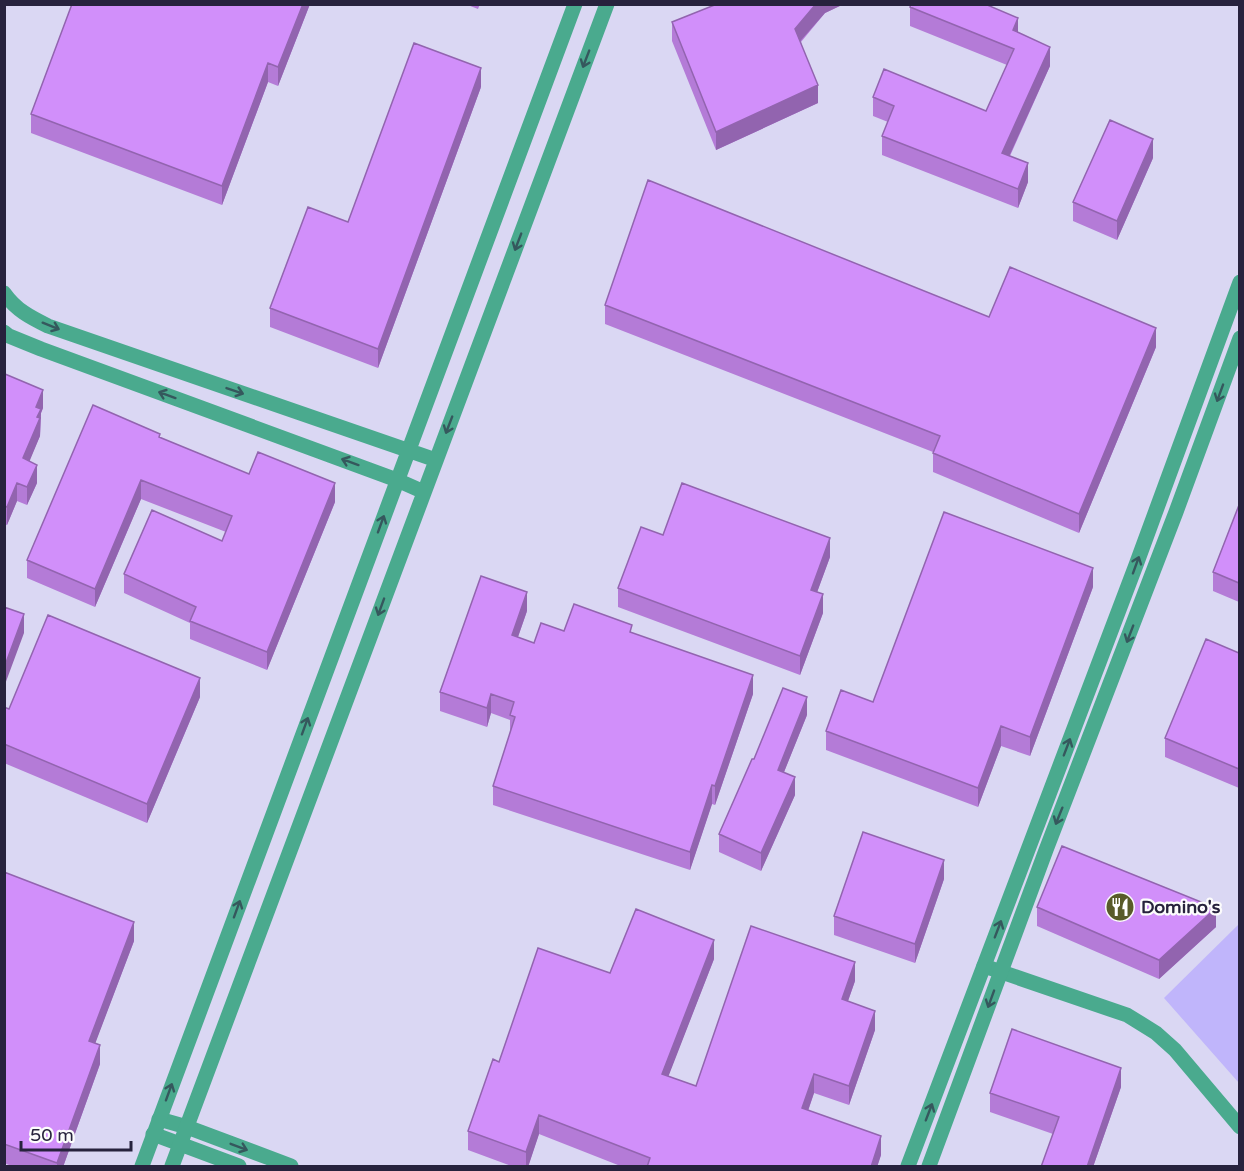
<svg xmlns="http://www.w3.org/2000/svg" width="1244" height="1171" font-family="'Varela Round',sans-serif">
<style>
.green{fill:#c0b5fb}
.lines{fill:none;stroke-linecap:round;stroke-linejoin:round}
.minor{stroke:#4aaa8e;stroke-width:15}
.tertiary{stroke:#4aaa8e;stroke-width:15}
.wall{fill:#b47bd7}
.shaded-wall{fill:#9264af}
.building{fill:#d18ffa;stroke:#9264af;stroke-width:1.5}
.oneway{stroke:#35585d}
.labels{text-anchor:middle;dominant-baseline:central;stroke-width:4.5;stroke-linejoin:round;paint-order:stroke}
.poi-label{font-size:18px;font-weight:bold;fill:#27223d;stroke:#fcfcfc;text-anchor:start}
</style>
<rect width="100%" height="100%" fill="#dad7f3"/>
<path class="green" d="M1239,924V1083L1164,998Z"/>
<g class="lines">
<path class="minor" d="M984,966L1127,1015L1156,1033L1175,1050L1240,1127
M159,1119L187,1127
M153,1134L180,1144"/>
<path class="tertiary" d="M4,293C16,310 30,317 48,326L436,460
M4,332L9,336L41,349L397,480L424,492
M187,1127L291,1166
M180,1144L239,1166
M142,1166L575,4
M172,1166L607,4
M908,1166L1136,565L1240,282
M929,1166L1046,850L1176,512L1240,338"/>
</g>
<path class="wall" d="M72,4H310L278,86L268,82L222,205L31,133V114Z
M465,4H480L478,9Z
M717,4H844L825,13L801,42L818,103L716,150L672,41V22Z
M910,7L1018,33L1050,66L1010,156L1028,182L1018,208L882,155V136L888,122L873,116V97L986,111L1007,65L910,26Z
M481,87L378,368L270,327V308L348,222Z
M1153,158L1117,240L1073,221V202Z
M605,305L989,317L1156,347L1079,533L933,472V452L605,324Z
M4,376L43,408L41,413L40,436L29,461L37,483L27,505L17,501L7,525L4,524Z
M160,438L249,474L335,502L267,670L190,639V623L124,593V574L222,541L226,532L141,499L95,607L27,578V560Z
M1239,505V602L1213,591V572Z
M663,535L830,557L817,592L823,613L800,675L618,607V588Z
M1093,587L1030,756L1001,746L978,807L826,750V731L873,702Z
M527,611L518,637L534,643L564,631L632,633L753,694L715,805L712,804L690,870L493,805V786L510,733V720L491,713L487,727L440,711V692Z
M1239,653V788L1165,757V738Z
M200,697L147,823L4,763V707L9,709Z
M807,715L784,772L795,795L761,871L719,852V834L754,759Z
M4,872L134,941L95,1043L100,1064L63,1167H14L4,1163Z
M944,879L915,963L834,935V916Z
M1037,907L1216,927L1159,979L1037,926Z
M714,959L668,1076L696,1086L855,981L848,1001L875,1030L849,1105L814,1093L808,1111L881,1155L877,1167H623L539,1134L528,1167H514L468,1150V1131L499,1062L610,973Z
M1121,1087L1093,1167H1041L1053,1134L990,1112V1093Z"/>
<path class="shaded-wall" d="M303,4H310L278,86V67Z
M816,4H844L825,13L795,47V29Z
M1018,18V37L1013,49V30Z
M1050,47V66L1002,172V153Z
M268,63V82L222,205V186Z
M481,68V87L378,368V349Z
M818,85V103L716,150V132Z
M1153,139V158L1117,240V221Z
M1028,163V182L1018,208V189Z
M1156,328V347L1079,533V514Z
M43,390V408L41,413L40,436L23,477V458L36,407Z
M37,465V483L27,505V487Z
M141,480V499L95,607V589Z
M17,483V501L7,525V507Z
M335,483V502L267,670V652Z
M830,538V557L811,609V590Z
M1093,568V587L1030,756V737Z
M527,592V611L512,654V635Z
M823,594V613L800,675V656Z
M24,614V633L4,687V668Z
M753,675V694L715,805V786Z
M200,678V697L147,823V804Z
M491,694V713L487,727V708Z
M807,697V715L778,787V770Z
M1001,726V746L978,807V788Z
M795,777V795L761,871V853Z
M712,785V804L690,870V852Z
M944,860V879L915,963V944Z
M1216,908V927L1159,979V960Z
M134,922V941L89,1060V1041Z
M714,940V959L662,1093V1074Z
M855,962V981L842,1018V999Z
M875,1011V1030L849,1105V1086Z
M100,1045V1064L63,1167H57V1163Z
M1121,1068V1087L1093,1167H1087Z
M814,1074V1093L802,1128V1108Z
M539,1115V1134L528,1167H526V1152Z
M881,1136V1155L877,1167H871Z"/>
<path class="building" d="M72,4H303L278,67L268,63L222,186L31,114Z
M717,4H816L795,29L818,85L716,132L672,22Z
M911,4H985L1018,18L1013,30L1050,47L1002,153L1028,163L1018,189L882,136L894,106L873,97L884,69L986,111L1014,49L910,7Z
M414,43L481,68L378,349L270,308L308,207L348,222Z
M1110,120L1153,139L1117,221L1073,202Z
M648,180L989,317L1010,267L1156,328L1079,514L933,453L940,436L605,305Z
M5,374L43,390L36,407L41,409L37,417L40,418L23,458L37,465L27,487L17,483L7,507L4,506V376Z
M93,405L160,434L159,437L249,474L258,452L335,483L267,652L190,621L196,607L124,574L152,510L222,541L232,516L141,480L95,589L27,560Z
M682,483L830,538L811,590L823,594L800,656L618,588L641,527L663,535Z
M1239,505V583L1213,572Z
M944,512L1093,568L1030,737L1001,726L978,788L826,731L841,690L873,702Z
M481,576L527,592L512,635L534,643L541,623L564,631L574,604L632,625L630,632L753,675L715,786L712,785L690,852L493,786L515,717L510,715L514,702L491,694L487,708L440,692Z
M4,607L24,614L4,668Z
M48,615L200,678L147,804L4,744V707L9,709Z
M1206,639L1239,653V769L1165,738Z
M783,688L807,697L778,770L795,777L761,853L719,834L752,759H754Z
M863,832L944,860L915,944L834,916Z
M1062,846L1216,908L1159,960L1037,907Z
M4,872L134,922L89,1041L100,1045L57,1163L4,1144Z
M636,909L714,940L662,1074L696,1086L751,926L855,962L842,999L875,1011L849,1086L814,1074L802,1108L881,1136L871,1167H647L650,1158L539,1115L526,1152L468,1131L493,1059L499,1062L538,948L610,973Z
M1012,1029L1121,1068L1087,1167H1041L1059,1117L990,1093Z"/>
<defs><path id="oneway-shaft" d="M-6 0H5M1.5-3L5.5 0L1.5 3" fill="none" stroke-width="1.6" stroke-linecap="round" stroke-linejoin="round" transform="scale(1.5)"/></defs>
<g class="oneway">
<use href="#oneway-shaft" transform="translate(586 59) rotate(111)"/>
<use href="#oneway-shaft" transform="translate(518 242) rotate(111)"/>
<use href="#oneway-shaft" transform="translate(51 326) rotate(22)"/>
<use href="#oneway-shaft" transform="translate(235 391) rotate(19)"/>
<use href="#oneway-shaft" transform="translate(1220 393) rotate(110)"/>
<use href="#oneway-shaft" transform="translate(167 395) rotate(-160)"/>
<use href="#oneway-shaft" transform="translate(449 425) rotate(111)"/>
<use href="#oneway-shaft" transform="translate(350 462) rotate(-160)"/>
<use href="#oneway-shaft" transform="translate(381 524) rotate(-70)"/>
<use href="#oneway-shaft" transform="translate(1136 565) rotate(-70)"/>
<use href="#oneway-shaft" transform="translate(381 607) rotate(110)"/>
<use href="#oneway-shaft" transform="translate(1130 634) rotate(111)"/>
<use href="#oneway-shaft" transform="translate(305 726) rotate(-70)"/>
<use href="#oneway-shaft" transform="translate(1067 747) rotate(-69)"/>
<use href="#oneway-shaft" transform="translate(1059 816) rotate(112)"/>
<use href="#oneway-shaft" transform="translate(237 909) rotate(-70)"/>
<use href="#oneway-shaft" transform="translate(998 929) rotate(-69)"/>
<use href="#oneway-shaft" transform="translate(991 999) rotate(110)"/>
<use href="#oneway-shaft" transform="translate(169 1092) rotate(-70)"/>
<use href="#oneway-shaft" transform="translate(929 1112) rotate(-69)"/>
<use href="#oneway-shaft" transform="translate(239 1147) rotate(21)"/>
</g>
<defs>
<g id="restaurant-disc" transform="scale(1.5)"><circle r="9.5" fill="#595b29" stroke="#fcfcfc"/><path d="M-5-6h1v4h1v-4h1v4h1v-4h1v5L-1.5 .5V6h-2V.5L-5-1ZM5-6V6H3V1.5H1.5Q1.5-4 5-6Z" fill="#fff"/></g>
</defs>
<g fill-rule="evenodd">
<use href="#restaurant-disc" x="1120" y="907"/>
</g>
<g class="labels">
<g class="poi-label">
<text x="1141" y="907">Domino's</text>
</g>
</g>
<rect width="1244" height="1171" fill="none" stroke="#27223d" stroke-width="12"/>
<path d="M21 1141v9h110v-9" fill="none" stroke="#27223d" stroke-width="3"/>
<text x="30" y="1141" font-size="18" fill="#27223d" stroke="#fcfcfc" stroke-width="4.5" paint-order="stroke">50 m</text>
</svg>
